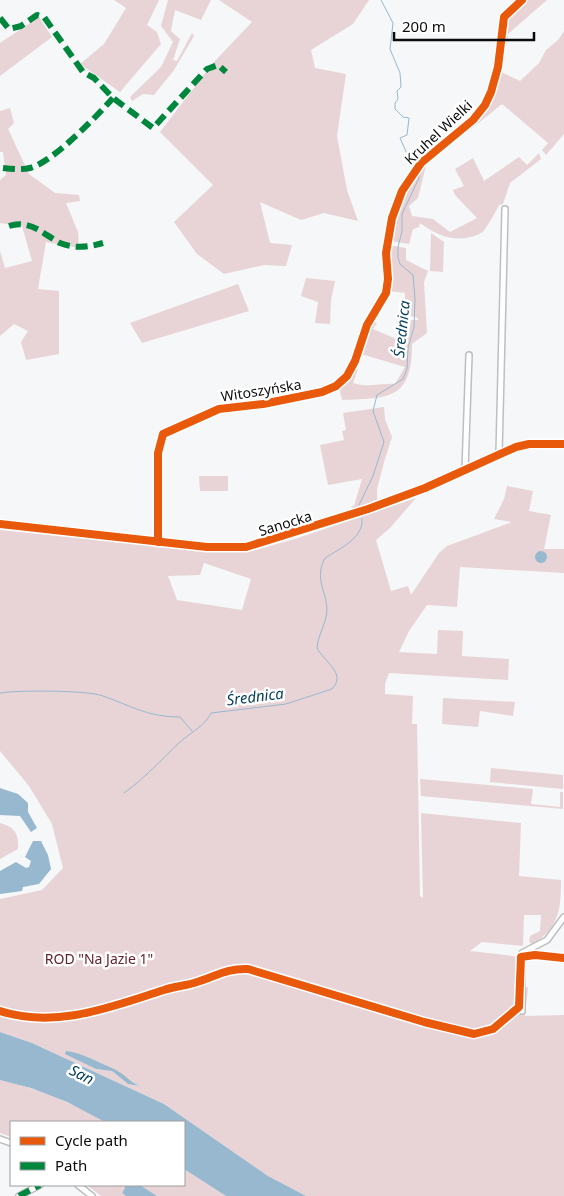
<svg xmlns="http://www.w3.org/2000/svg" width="564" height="1196" font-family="'Noto Sans',sans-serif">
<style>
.green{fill:#e8d4d6;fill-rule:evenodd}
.water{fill:#97b8ce}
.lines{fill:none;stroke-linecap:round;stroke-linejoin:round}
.stream{stroke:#97b8ce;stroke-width:1}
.minor-casing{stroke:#bebfc0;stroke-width:8}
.primary-casing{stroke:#cfd0d1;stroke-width:10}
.minor{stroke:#fefefe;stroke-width:5}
.primary{stroke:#f5eeef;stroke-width:8}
.quiet{stroke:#00873e;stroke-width:6;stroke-dasharray:12 6;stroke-linecap:butt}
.cycleway-casing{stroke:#fff;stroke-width:11}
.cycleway{stroke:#e8590c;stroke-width:8}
.labels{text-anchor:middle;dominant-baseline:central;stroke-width:5;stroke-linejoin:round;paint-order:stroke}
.street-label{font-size:14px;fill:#0b0c0d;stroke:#fff}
.park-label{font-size:14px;fill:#65222e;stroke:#fff}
.water-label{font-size:15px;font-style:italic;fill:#003c5b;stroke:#fff}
</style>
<rect width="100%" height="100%" fill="#f5f7f8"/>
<path class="green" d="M114,0H159L147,25L157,32L161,44L120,92L80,64L104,44L126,8Z
M168,0H211L201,20L175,10L171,31L180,39L173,60L177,61L192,33L194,36L174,70L154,95L143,94L132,101L130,97L161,67L173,42L161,26Z
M219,0H369L353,24L311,50L315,68L346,74L337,136L347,190L358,221L324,213L301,220L260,202L270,243L292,245L286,266L264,265L224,274L197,254L174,222L213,185L160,132L213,63L252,22Z
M526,0H547L508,34L507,44L504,43L507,18Z
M39,17L52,37L0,76V43Z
M564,31V134L546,155L542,150L548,143L502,104L470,130L468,128L488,106L501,72L520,81L539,63L546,50L558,40Z
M10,108L14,123L8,129L29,174L55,193L79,195L80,201L66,203L78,232L79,248L46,242L38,289L59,291V354L26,360L21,342L28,331L14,324L0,336V251L5,268L32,261L22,226L0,223V180L6,175L3,152H0V111Z
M539,153L541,159L510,183L503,204L499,205C496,212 487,226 483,232C460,245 439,237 420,223L419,227L413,229L409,244L391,241L395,210L420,166L426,165L418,198L409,206L412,216L433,219L450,232L477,218L455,195L453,190L464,186L455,169L473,158L484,181L519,157L527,165Z
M431,233L444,242L443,272L430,271Z
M389,245L406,248V260L428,271L424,282L427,333L412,344C412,400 389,398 342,400L339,386L354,369H358L353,383C366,388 381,383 395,384L405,367L361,354L372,321L377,323L373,329L401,341L409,330L411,320H418V318L398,312L405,302V293L389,291Z
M306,278L335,281L331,300L330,324L315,323L318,302L301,296Z
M238,284L249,311L142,343L130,323Z
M384,407L385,419L392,437L384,462L377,489V502L354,511L351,506H354L362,479L328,485L320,445L344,440L342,431L346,430L343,413Z
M199,476H228V491H200Z
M507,486L533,491L529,511L551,515L544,549H564V573L460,567L457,607L427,605L409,631L399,652L437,654L438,630L463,631L462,656L509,659L508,680L389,673L385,684V694L413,696L412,724H417L420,896L423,898L421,813L521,823L519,876L561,880C561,909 559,929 532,944L529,942L530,936L540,931L541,915H524L523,946L482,942L470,951L522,957L524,985L528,988L525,1016L564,1015V1196H306L268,1176L164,1104L32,1043L0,1032V1012L21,1018L22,1016L0,1010V899L42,890L63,868L52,824L29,786L0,751V530L207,551H252L298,538L416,498L390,528L376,540L391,591L408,586L411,595L439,553L447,546L512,522L494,519L504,499ZM204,563L251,579L242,610L177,600L168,576L200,575ZM65,1053L91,1059L140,1086L128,1084L112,1071L96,1069Z
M443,698L515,702L513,716L480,711L478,727L442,724Z
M491,768L563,775V789L490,782Z
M420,779L533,789L531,804L560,807V792H563V809L421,796Z
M0,823C15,827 19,834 18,849L0,859Z
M0,1080C37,1088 72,1103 105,1122H11V1137L0,1133Z
M184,1169L226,1196H157L140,1185H184Z
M87,1185H124L125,1188L122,1193L126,1196H101Z"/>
<path class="water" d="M535 557a6 6 0 1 1 12 0a6 6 0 1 1-12 0Z
M0,788L18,794L28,803V812L37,828L31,832L20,816L0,815Z
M33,841H41L48,855L51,869L39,884L23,887L22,891L0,894V871L16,862L26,868L29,867L31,861L25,857Z
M0,1032L32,1043L164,1104L268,1176L306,1196H226L184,1169V1122H105L67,1102L31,1088L0,1080Z
M66,1051C83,1053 99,1063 114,1069C123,1073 130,1082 140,1086L128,1084L112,1071L96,1069L65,1054Z
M124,1185H140L157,1196H126L122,1193L125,1188Z"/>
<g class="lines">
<path class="stream" d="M381,0L393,23L390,49L400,73L401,87L397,91L398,99L395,103V109L403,117L409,118L407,135L400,138L412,165
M359,505L373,476L384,442L373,411L377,395L403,379L407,369L408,348L414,327L415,299L413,275L400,264L398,258V247L402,231V214L419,178L418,173
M0,693C17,690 88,690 103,696C132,706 147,717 180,717L192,731
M124,793C145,778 161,760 180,742C191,732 205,726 211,713L286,704L332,689C347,673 324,662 317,648C318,634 327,623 327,609C326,590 314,579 325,558C339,549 364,538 362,519"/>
<g class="minor-casing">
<path id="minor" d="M499,454L505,209
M465,470L469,355
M158,542V453L163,434L219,409L263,404L322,392L336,386L347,376L355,361L367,325L386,293L388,279L386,253L392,218L402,191L421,163L473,120L485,105L491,92L498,67L504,17L522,0
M522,1011V953L547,940L564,917
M0,1139L11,1143
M78,1185L92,1196
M19,1196L40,1185"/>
</g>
<g class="primary-casing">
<path id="primary" d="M0,524L207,547H246L368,509L425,488L516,447L529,444H564"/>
</g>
<use href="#minor" class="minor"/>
<use href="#primary" class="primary"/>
<path class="quiet" d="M0,18L9,29L21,26L37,15L44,17L83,72L94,78L113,98L153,128L207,69L218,65L226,72
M3,168C12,169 22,170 30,168C53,162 97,116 113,98
M9,226C30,219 43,234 60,243C75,249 89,247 103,243
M19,1196L40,1185"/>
<g class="cycleway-casing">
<path id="cycleway" d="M0,524L207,547H246L368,509L425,488L516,447L529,444H564
M158,542V453L163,434L219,409L263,404L322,392L336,386L347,376L355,361L367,325L386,293L388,279L386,253L392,218L402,191L421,163L473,120L485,105L491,92L498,67L504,17L522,0
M0,1011C57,1029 110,1007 164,990C175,986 186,986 197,982C216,976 228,968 248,969L424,1022L474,1034L493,1029L519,1007L521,957L535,955L564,958"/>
</g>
<use href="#cycleway" class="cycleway"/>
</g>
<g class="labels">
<g class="street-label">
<text transform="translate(438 132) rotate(-43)">Kruhel Wielki</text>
<text transform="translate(261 390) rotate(-9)">Witoszyńska</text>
<text transform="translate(285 523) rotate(-17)">Sanocka</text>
</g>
<g class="park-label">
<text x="99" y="958">ROD "Na Jazie 1"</text>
</g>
<g class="water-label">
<text transform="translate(401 329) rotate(-84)">Średnica</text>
<text transform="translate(255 696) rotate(-7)">Średnica</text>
<text transform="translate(82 1074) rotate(27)">San</text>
</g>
</g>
<rect x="10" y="1121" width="175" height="65" fill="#ffffff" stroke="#9d9e9e"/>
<rect x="20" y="1137" width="25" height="8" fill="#e8590c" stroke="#9d9e9e"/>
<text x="55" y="1146" font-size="15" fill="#0b0c0d">Cycle path</text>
<rect x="20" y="1162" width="25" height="8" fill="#00873e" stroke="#9d9e9e"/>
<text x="55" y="1171" font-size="15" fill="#0b0c0d">Path</text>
<path d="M394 32v8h140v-8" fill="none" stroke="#0b0c0d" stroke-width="2.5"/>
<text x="402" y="32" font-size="15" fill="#0b0c0d" stroke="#ffffff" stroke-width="4" paint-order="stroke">200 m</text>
</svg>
